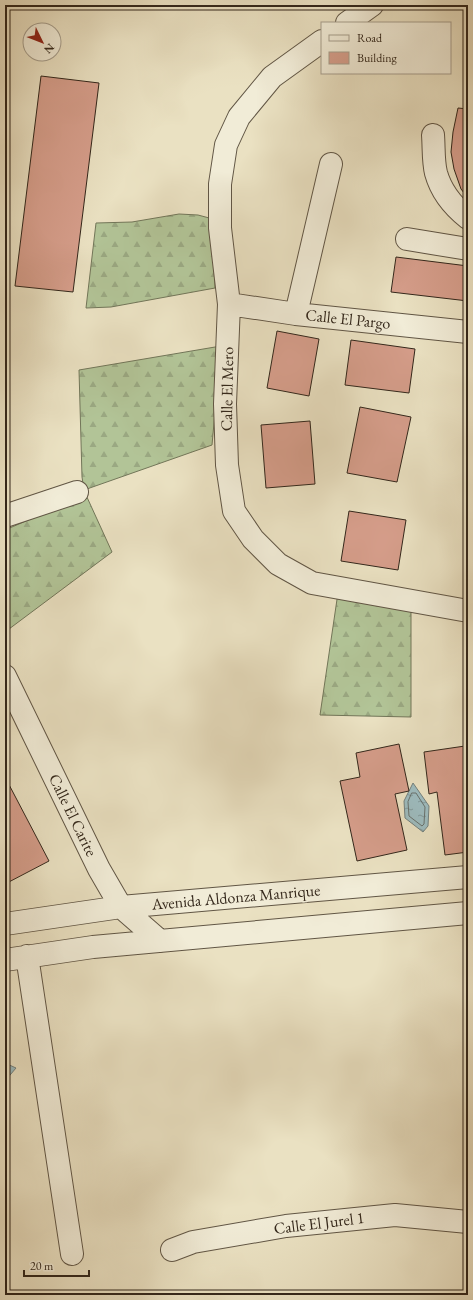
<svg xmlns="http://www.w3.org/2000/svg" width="473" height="1300" font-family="'EB Garamond',serif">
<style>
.forest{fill:url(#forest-firs);stroke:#727659}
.water{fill:url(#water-ripples);stroke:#73807d}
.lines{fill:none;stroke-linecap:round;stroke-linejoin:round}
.shore{stroke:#68716c;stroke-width:1}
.building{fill:#d59d8a;stroke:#33271b}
.minor-casing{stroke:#615645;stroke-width:24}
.minor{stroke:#f1ecd7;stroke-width:22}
.labels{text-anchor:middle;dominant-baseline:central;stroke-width:3;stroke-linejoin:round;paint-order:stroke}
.street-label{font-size:16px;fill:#33271b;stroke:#f1ecd7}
</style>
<defs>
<pattern id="forest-firs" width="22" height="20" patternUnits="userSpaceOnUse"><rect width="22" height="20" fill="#b2c497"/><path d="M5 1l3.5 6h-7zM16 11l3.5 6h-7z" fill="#9aa882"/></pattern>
<pattern id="water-ripples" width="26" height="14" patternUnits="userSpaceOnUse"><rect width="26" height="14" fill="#9dbbbe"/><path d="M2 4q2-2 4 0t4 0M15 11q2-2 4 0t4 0" fill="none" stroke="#81989a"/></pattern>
</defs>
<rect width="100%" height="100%" fill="#eae1c2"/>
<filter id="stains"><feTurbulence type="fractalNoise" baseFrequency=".005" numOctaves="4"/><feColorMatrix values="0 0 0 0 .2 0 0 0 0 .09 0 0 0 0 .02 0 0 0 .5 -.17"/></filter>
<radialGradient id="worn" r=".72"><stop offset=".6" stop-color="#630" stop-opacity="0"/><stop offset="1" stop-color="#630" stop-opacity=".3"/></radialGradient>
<path class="forest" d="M179,214L198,215L213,219L215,288L111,307L86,308L96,223L132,222Z
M221,346L212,445L84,490L82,477L79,370Z
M86,495L112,552L5,632V530Z
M340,579L411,595V717L320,715Z"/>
<path class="water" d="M413,783L429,806L428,826L423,832L405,818L404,801Z
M5,1063L16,1068L5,1081Z"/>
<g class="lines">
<path class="shore" d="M412,793H416L425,807L424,824L422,826L409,816L408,802Z"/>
</g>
<path class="building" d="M41,76L99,83L73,292L15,286Z
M458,108L468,109V198L461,189L454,169L451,152L453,132Z
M396,257L468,266V301L391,292Z
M277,331L319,339L309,396L267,388Z
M351,340L415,349L409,393L345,385Z
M360,407L411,417L397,482L347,473Z
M310,421L315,484L266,488L261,425Z
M349,511L406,520L398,570L341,561Z
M399,744L409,791L395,794L407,850L357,861L340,781L360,777L356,753Z
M465,746L468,770V852L445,855L437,792L429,794L424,752Z
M5,777L49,861L5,884Z"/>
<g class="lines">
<g class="minor-casing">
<path id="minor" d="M347,23L372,5
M322,41L272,77L239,117L226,145L220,184V228L229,304L225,404L227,465L234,511L253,539L278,564L312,583L468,611
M433,135C434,147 433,161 436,173C441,191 454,207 468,218
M407,239L468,249
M229,304L296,314L468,332
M296,314L331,164
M5,516L77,492
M5,676L99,869L121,907L160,941
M5,924L121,907L468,877
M27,956L72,1254
M5,960L93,947L468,913
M172,1250L193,1242L286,1226L395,1215L468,1222"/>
</g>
<use href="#minor" class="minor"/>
</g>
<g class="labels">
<g class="street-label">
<text transform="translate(348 319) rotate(6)">Calle El Pargo</text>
<text transform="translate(227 389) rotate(-89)">Calle El Mero</text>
<text transform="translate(73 815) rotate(64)">Calle El Carite</text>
<text transform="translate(236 897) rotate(-5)">Avenida Aldonza Manrique</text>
<text transform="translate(319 1223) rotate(-7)">Calle El Jurel 1</text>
</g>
</g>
<rect width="473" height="1300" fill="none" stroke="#eae1c2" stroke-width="20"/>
<rect x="6" y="6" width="461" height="1288" fill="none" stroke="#33271b" stroke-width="2"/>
<rect x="10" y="10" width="453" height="1280" fill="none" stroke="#33271b"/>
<rect x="321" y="22" width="130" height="52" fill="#f1ecd7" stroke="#a59d8c"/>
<rect x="329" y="35" width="20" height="6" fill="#f1ecd7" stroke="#a59d8c"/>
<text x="357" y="42" font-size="12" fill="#33271b">Road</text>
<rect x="329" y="52" width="20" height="12" fill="#d59d8a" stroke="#a59d8c"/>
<text x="357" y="62" font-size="12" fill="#33271b">Building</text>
<g transform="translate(42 42) rotate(133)"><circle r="19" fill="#f1ecd7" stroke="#a59d8c"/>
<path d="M0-3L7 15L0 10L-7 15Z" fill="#8f2418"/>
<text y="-6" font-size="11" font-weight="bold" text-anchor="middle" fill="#33271b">N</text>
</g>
<path d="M24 1270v6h65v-6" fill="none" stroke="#33271b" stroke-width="2"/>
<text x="30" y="1270" font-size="12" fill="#33271b" stroke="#f1ecd7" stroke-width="3" paint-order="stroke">20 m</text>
<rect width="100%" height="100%" filter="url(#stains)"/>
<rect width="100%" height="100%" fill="url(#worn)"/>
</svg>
